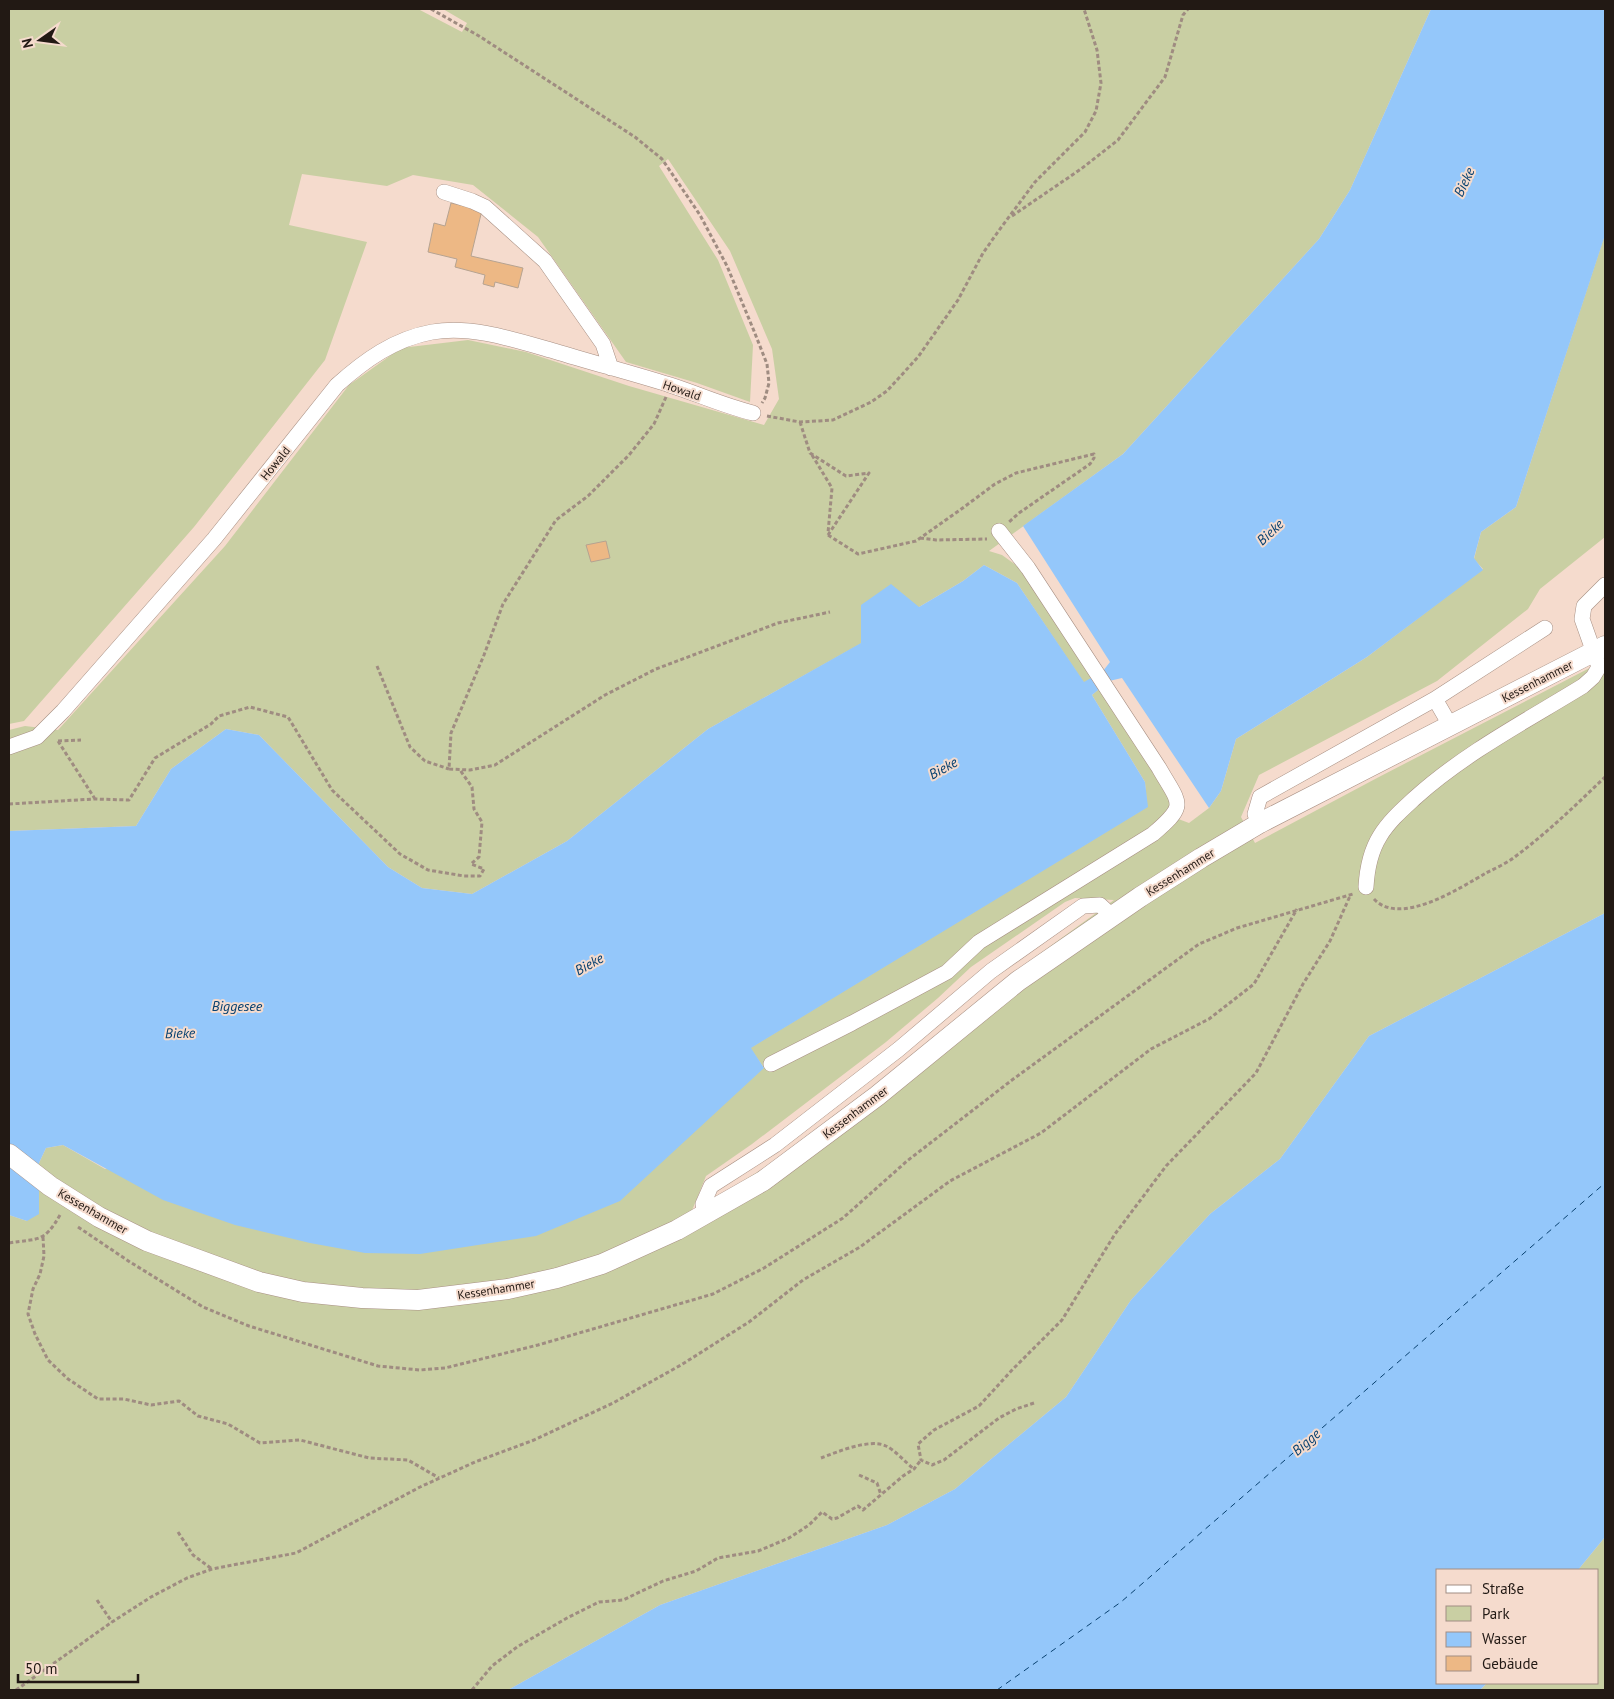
<svg xmlns="http://www.w3.org/2000/svg" width="1614" height="1699" font-family="'PT Sans',sans-serif">
<style>
.green{fill:#c9cfa3;fill-rule:evenodd}
.water{fill:#94c7fa}
.lines{fill:none;stroke-linecap:round;stroke-linejoin:round}
.ferry{stroke:#084170;stroke-width:1;stroke-dasharray:6 5;stroke-linecap:butt}
.building{fill:#edb885;stroke:#b6a391}
.minor-casing{stroke:#a89084;stroke-width:16}
.major-casing{stroke:#a89084;stroke-width:21}
.path{stroke:#9f8c81;stroke-width:3;stroke-dasharray:4 2.5;stroke-linecap:butt}
.minor{stroke:#fff;stroke-width:15}
.major{stroke:#fff;stroke-width:20}
.labels{text-anchor:middle;dominant-baseline:central;stroke-width:4;stroke-linejoin:round;paint-order:stroke}
.street-label{font-size:12px;fill:#221914;stroke:#f5dbcd}
.water-label{font-size:14px;font-style:italic;fill:#084170;stroke:#f5dbcd}
</style>
<rect width="100%" height="100%" fill="#f5dbcd"/>
<path class="green" d="M9,9H418L462,32L467,23L443,9H1431L1350,190L1319,239L1123,454L989,551L1002,555L1020,568L1092,678L1084,683L1017,583L984,565L963,581L919,607L861,605L862,643L708,729L567,841L472,894L422,888L388,867L259,735L226,729L171,769L136,826L9,831V730L25,726L58,730L225,546L349,385L401,348L468,340L526,352L629,386L764,425L779,399L772,349L730,251L668,159L659,166L718,260L753,345L750,402L697,383L626,362L538,237L473,185L413,175L387,186L302,174L289,225L367,242L325,360L194,527L24,721L9,724Z
M1605,234V537L1540,589L1528,609L1437,681L1259,775L1241,817L1255,843L1377,778L1605,660V913L1369,1036L1280,1159L1210,1214L1131,1300L1066,1397L955,1489L887,1525L660,1605L508,1690H9V1215L27,1221L39,1163L46,1148L63,1145L105,1169L764,1068L750,1048L1147,807L1145,782L1092,695L1099,689L1173,800L1165,814L1189,823L1209,808L1221,791L1236,739L1367,657L1483,569L1474,559L1481,532L1516,507ZM1075,898L1114,900L1009,976L876,1085L785,1155L691,1213L706,1176L752,1144L886,1042L938,998L971,967L1065,902Z
M1605,1537V1690H1480L1487,1683H1598V1570H1578Z"/>
<path class="water" d="M1431,9H1605V235L1516,507L1481,532L1474,558L1483,570L1367,657L1236,739L1221,791L1209,808L1122,678L1109,681L1092,695L1145,782L1148,807L751,1048L764,1068L620,1201L536,1236L420,1254L365,1253L310,1243L235,1225L163,1200L63,1145L46,1148L39,1163V1214L27,1221L9,1215V831L136,826L171,769L226,729L259,735L388,867L422,888L472,894L567,841L708,729L861,643V605L891,584L919,607L963,581L984,565L1017,583L1084,682L1103,671L1110,662L1023,526L1123,454L1319,239L1350,190Z
M1605,913V1537L1578,1570H1438V1683H1487L1480,1690H508L660,1605L887,1525L955,1489L1066,1397L1131,1300L1210,1214L1280,1159L1369,1036Z"/>
<g class="lines">
<path class="ferry" d="M997,1690L1121,1602L1605,1183"/>
</g>
<path class="building" d="M451,203L482,210L471,256L523,268L518,288L495,282L494,287L483,284L485,275L455,267L457,259L428,252L434,223L445,226Z
M606,541L610,558L591,562L586,545Z"/>
<g class="lines">
<g class="minor-casing">
<path id="minor" d="M444,192L472,201L485,207L545,261L603,344L611,368
M1435,699L1450,725
M9,747L37,737L63,711L214,539L337,385C365,360 394,339 432,332C472,325 515,340 554,351C593,363 632,373 670,385C698,394 724,406 753,413
M1260,823L1255,814L1260,797L1435,699L1545,628
M1366,887C1367,869 1370,852 1380,836C1389,821 1403,809 1416,797C1465,753 1526,721 1583,686L1593,677L1599,667L1582,619L1584,606L1605,585
M771,1064L852,1023L947,972L979,942L1153,834C1188,804 1180,805 1159,768L1028,568L999,531
M705,1215L703,1204L711,1186L775,1145L899,1049L991,971L1083,906L1100,905L1112,916"/>
</g>
<g class="major-casing">
<path id="major" d="M9,1154L50,1186L99,1217L147,1241L259,1282L303,1292L362,1298L418,1300L508,1289L557,1278L602,1264L677,1230L763,1181L877,1096L1018,981L1140,897L1201,858L1260,823L1605,646"/>
</g>
<path class="path" d="M431,9L479,36L635,137L662,159L700,215L727,266L754,331L767,364L769,383L765,398L762,403
M1012,216L1081,169L1118,140L1165,77L1183,15L1188,9
M666,397L654,424L629,455L588,496L556,520L503,604L484,655L451,733L449,769L470,770L495,765L605,695L656,669L778,623L830,612
M767,416L800,422L833,420L871,402L887,391L918,357L958,300L983,253L1000,229L1035,182L1085,132L1096,111L1101,83L1097,50L1084,9
M800,422L810,453L846,476L869,473L828,535
M812,455L832,488L828,533
M828,535L858,554L916,541L960,510L995,484L1016,473L1094,454V458L1090,464L1019,513L1009,522
M920,538L936,540L987,539
M377,666L410,747L425,761L449,769
M58,741L95,799
M58,741L81,740
M9,804L95,799L129,800L155,758L211,724L219,716L250,707L288,717L332,790L400,854L428,870L464,876H480L484,869L471,864L479,857L482,822L474,809L472,787L460,770
M1374,899C1400,927 1460,888 1486,873C1496,868 1507,863 1516,856C1548,832 1576,805 1605,777
M78,1227L130,1262L203,1307L249,1326L378,1366L420,1370L445,1368L538,1345L713,1294L764,1268L843,1218L907,1161L1012,1080L1199,944L1237,928L1353,894
M43,1237L44,1256L40,1274L33,1289L28,1314L35,1334L48,1360L68,1379L98,1399H124L151,1405L179,1401L198,1416L228,1424L260,1443L300,1440L369,1458L408,1460L439,1478
M9,1243C39,1238 44,1243 60,1215
M1034,1403L1016,1409L999,1418L944,1460L932,1465L921,1460L918,1444L934,1430L979,1406L1013,1369L1062,1320L1115,1234L1166,1166L1256,1073L1303,984L1330,941L1350,896
M821,1458C837,1452 870,1438 886,1446C895,1450 906,1463 914,1469
M859,1475L877,1483L881,1495
M178,1532L193,1555L212,1569
M97,1600L112,1622
M16,1690L112,1622L151,1597L187,1578L212,1569L296,1553L420,1487L475,1462L534,1440L613,1403L681,1365L749,1322L803,1280L860,1247L950,1181L1041,1133L1151,1049L1209,1019L1254,984L1297,909
M472,1690L492,1666L517,1647L567,1618L599,1602L623,1600L663,1581L696,1571L718,1558L758,1551L789,1538L809,1525L822,1512L832,1519L837,1518L858,1506L863,1510L903,1476L914,1469L921,1460"/>
<use href="#minor" class="minor"/>
<use href="#major" class="major"/>
</g>
<g class="labels">
<g class="street-label">
<text transform="translate(682 390) rotate(19)">Howald</text>
<text transform="translate(275 463) rotate(-51)">Howald</text>
<text transform="translate(1537 681) rotate(-27)">Kessenhammer</text>
<text transform="translate(1180 872) rotate(-32)">Kessenhammer</text>
<text transform="translate(855 1112) rotate(-37)">Kessenhammer</text>
<text transform="translate(93 1211) rotate(30)">Kessenhammer</text>
<text transform="translate(496 1289) rotate(-9)">Kessenhammer</text>
</g>
<g class="water-label">
<text transform="translate(1464 182) rotate(-65)">Bieke</text>
<text transform="translate(1270 532) rotate(-43)">Bieke</text>
<text transform="translate(943 768) rotate(-29)">Bieke</text>
<text transform="translate(589 964) rotate(-29)">Bieke</text>
<text x="237" y="1006">Biggesee</text>
<text transform="translate(180 1033) rotate(-1)">Bieke</text>
<text transform="translate(1306 1442) rotate(-41)">Bigge</text>
</g>
</g>
<rect width="1614" height="1699" fill="none" stroke="#221914" stroke-width="20"/>
<rect x="1436" y="1569" width="162" height="115" fill="#f5dbcd" stroke="#a18d83"/>
<rect x="1446" y="1585" width="25" height="8" fill="#ffffff" stroke="#a18d83"/>
<text x="1482" y="1594" font-size="15" fill="#221914">Straße</text>
<rect x="1446" y="1606" width="25" height="15" fill="#c9cfa3" stroke="#a18d83"/>
<text x="1482" y="1619" font-size="15" fill="#221914">Park</text>
<rect x="1446" y="1632" width="25" height="15" fill="#94c7fa" stroke="#a18d83"/>
<text x="1482" y="1644" font-size="15" fill="#221914">Wasser</text>
<rect x="1446" y="1656" width="25" height="15" fill="#edb885" stroke="#a18d83"/>
<text x="1482" y="1669" font-size="15" fill="#221914">Gebäude</text>
<g transform="translate(40 40) rotate(256)" stroke="#f5dbcd" stroke-width="4" paint-order="stroke">
<path d="M0-4L9 19L0 12L-9 19Z" fill="#221914"/>
<text y="-8" font-size="14" font-weight="bold" text-anchor="middle" fill="#221914">N</text>
</g>
<path d="M18 1674v8h120v-8" fill="none" stroke="#221914" stroke-width="2.5"/>
<text x="25" y="1674" font-size="15" fill="#221914" stroke="#f5dbcd" stroke-width="4" paint-order="stroke">50 m</text>
</svg>
